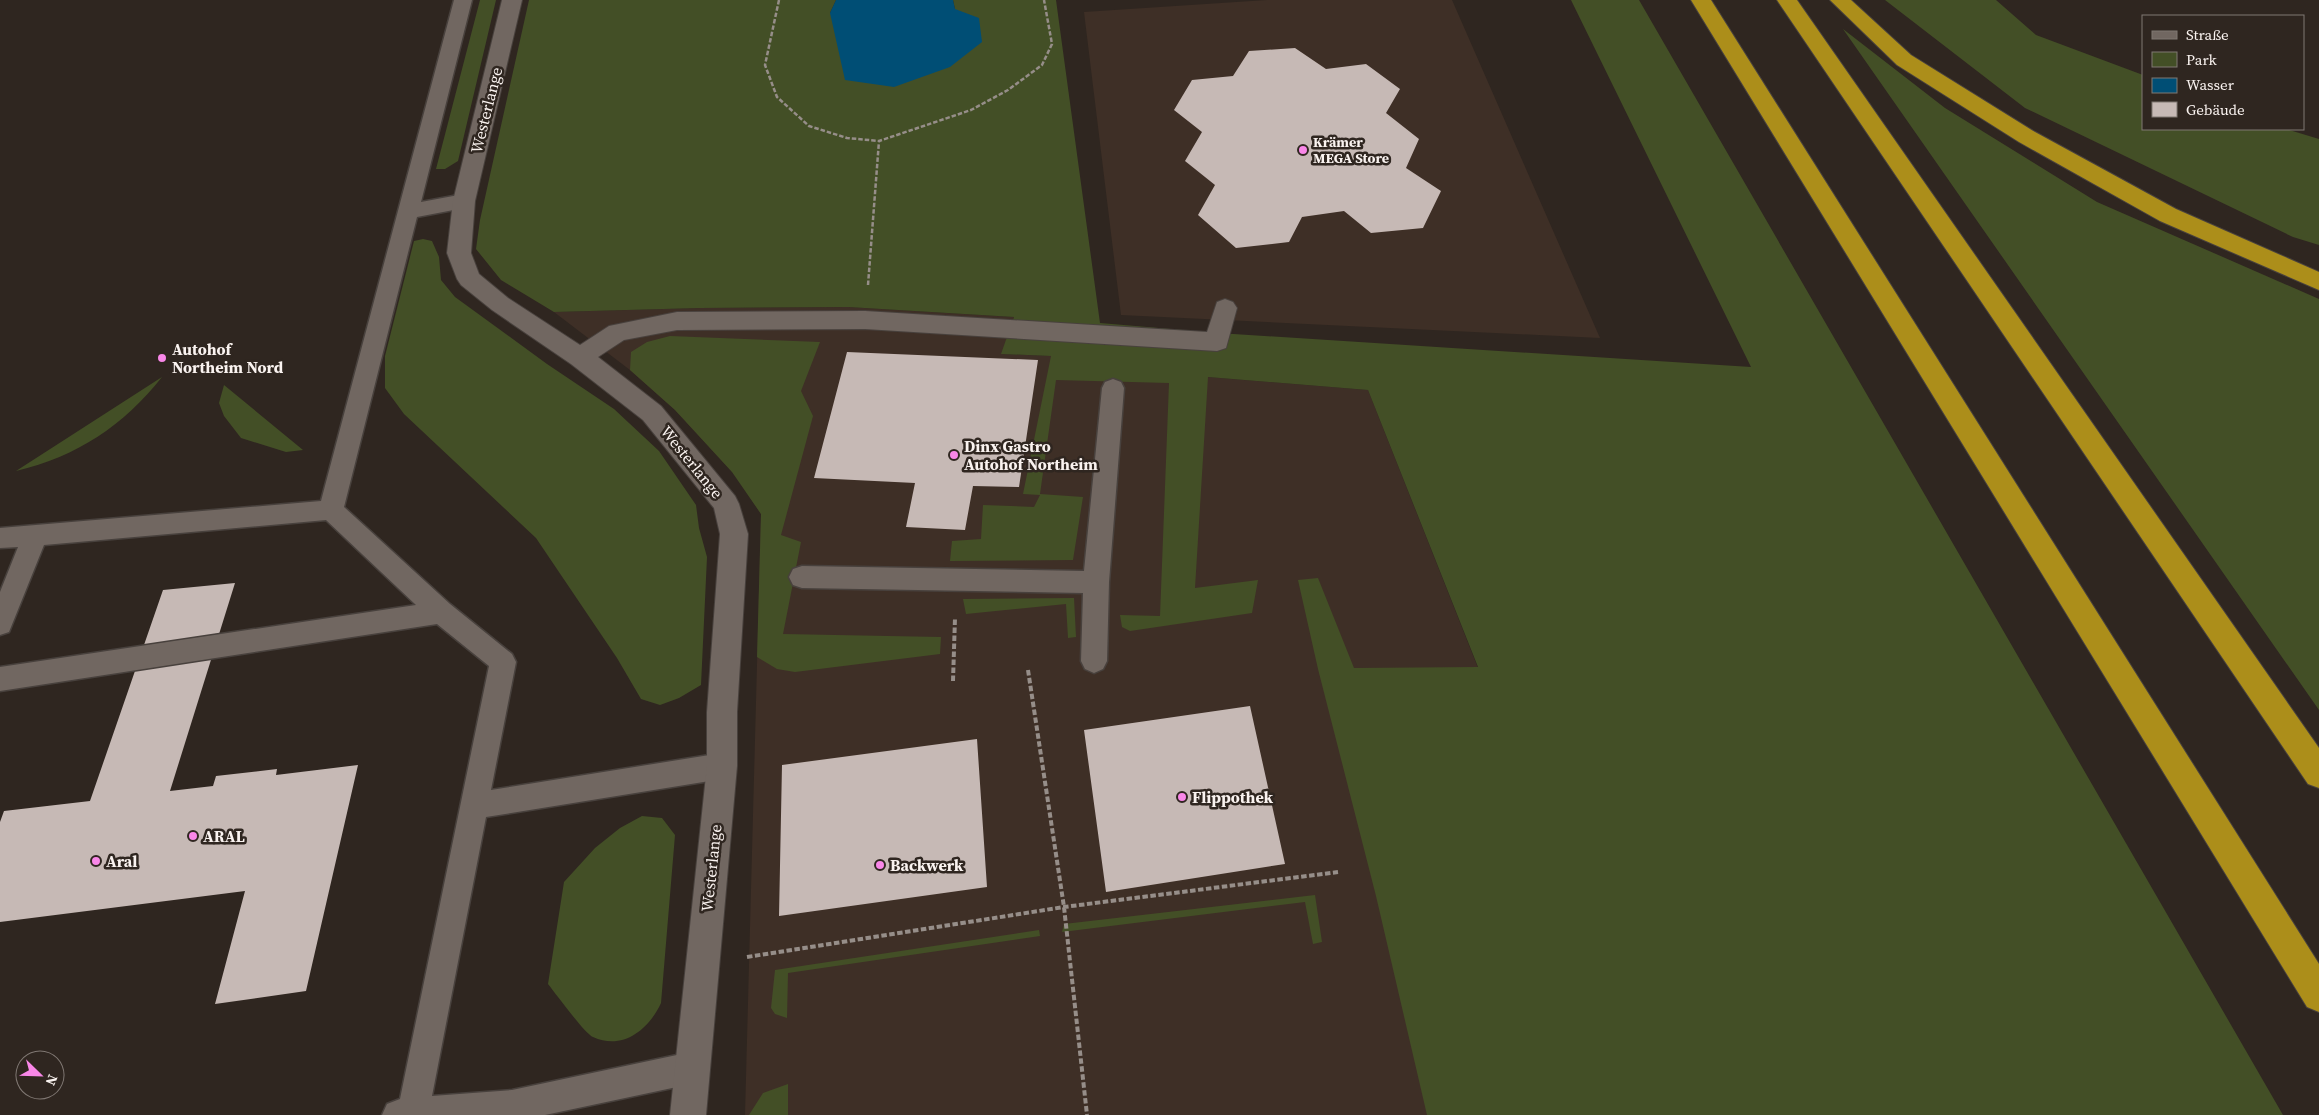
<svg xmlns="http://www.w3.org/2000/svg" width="2319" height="1115" font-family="'Source Serif 4',serif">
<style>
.built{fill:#3e2f26}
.green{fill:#434f26}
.water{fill:#004e75}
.building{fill:#c6b9b5}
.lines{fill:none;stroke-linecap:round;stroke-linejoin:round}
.lane-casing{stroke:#48413d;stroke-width:3}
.street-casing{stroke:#48413d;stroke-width:2}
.highway-casing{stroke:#48413d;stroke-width:2}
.path-far1{stroke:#968e89;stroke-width:2.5;stroke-dasharray:4.5 2;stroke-linecap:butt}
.path{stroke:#968e89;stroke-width:4;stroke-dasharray:5.5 2.5;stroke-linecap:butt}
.lane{fill:#716761;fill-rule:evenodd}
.street{fill:#716761;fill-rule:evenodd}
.highway{fill:#ac8e1a;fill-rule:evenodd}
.poi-dot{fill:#f987e8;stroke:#2f2620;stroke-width:2}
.labels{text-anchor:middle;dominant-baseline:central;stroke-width:5;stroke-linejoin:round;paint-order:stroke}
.far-poi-label{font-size:14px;font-weight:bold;fill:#faf3f0;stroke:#2f2620;text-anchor:start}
.street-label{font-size:16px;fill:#faf3f0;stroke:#2f2620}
.poi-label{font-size:16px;font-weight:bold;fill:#faf3f0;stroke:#2f2620;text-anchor:start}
</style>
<rect width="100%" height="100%" fill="#2f2620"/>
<path class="built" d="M1267,0H1452L1600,338L1121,315L1084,12Z
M848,307L1014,317L1002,354L1051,356L1208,377L1368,390L1478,668L1592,1115H745L761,514L735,475L675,410L630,370L554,312L700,308Z"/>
<path class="green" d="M480,0H496L458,161L445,169H436Z
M529,0H836L830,13L955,9L953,0H1056L1100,323L1218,333L1751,367L1571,0H1639L2283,1115H1427L1376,896L1318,669L1298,580L1318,578L1354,668L1478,667L1368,390L1208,377L1195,588L1258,580L1252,613L1130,631L1122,627L1120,615L1160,616L1169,383L1056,380L1040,494L1083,497L1073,560L950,561L952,541L981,539L983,505L1034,507L1040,495L1023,494L1051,356L1001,354L1014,317L848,307L700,308L554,312L501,280L476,249L480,220Z
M1885,0H1996L2036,35L2143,75V129H2286L2319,139V245L2293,237L2025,108Z
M1843,29L1945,108L2097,202L2319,299V710Z
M423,239L432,241L439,257L441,280L455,297L547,364L614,409L659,451L696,505L699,528L707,557L701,685L679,698L660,705L641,699L617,658L536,538L404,414L385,388V356L414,241Z
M670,336L820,342L801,391L813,416L781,535L801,542L783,634L941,637L940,654L795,672L777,669L757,657L761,514L732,472L675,410L630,370L631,352L647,342Z
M162,377C123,426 78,456 16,471Z
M224,385L303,450L286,452L241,438L224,416L219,403Z
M1074,598L1076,637L1068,638L1066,604L966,614L963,599Z
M642,816L662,818L675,835L661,1003C649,1029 623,1051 593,1037C585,1034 556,994 548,984L564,882L595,848L620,828Z
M1315,895L1322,942L1313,944L1305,902L1062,932L1064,924Z
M1039,930L1040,936L788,973L787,1018L775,1014L771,1008L775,970Z
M788,1084V1115H749L763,1093Z"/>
<path class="water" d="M836,0H953L955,9L979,18L982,42L950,67L894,87L845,80L830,13Z"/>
<path class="building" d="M1295,48L1326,69L1366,64L1400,89L1386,113L1419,139L1406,168L1441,191L1423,228L1371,233L1344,211L1302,217L1289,242L1236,248L1198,215L1215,185L1185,161L1202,132L1174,110L1192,80L1233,76L1249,51Z
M847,352L1038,360L1019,487L973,486L965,530L906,527L915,483L814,478Z
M235,583L170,791L213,786L216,776L277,769L276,775L358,765L306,991L215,1004L245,891L0,922V822L4,811L90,801L163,590Z
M1250,706L1285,864L1106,892L1084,730Z
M977,739L987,887L779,916L782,765Z"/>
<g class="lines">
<g class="lane-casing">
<path id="lane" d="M454,0H472L421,202L464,194L471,196L474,201L471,206L464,208L417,217L344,507L450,604L512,654L516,662L491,790L722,753L732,757L736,766L732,775L722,779L486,817L432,1096L512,1090L691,1052L702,1057L707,1068L702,1079L691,1084L545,1115H382L387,1104L400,1099L489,666L437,624L0,691V667L416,605L326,520L44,545L9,632L0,635V592L18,547L0,548V528L321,501Z
M1113,379L1121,382L1124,388L1109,582L1107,661L1103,669L1094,673L1085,669L1081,661L1083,593L802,588L793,585L789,577L793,569L802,566L1084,571L1102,388L1105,382Z"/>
</g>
<g class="street-casing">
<path id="street" d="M502,0H522L475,201L471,253L479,274L508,298L580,345L609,326L677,312L865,311L1207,332L1217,302L1225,299L1233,302L1237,308L1226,348L1217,351L865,329L677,330L624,340L598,357L661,406L735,496L739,504L748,534L737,712V766L706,1115H670L707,766V712L720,534L714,508L643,420L571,364L492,310L461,285L457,279L447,253L453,201Z"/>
</g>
<g class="highway-casing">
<path id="highway" d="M1691,0H1711L2319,964V1012L2307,1007Z
M1777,0H1797L2319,748V788L2308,784Z
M1830,0H1851L1911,55L2035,132L2176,209L2319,272V290L2160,221L2019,142L1897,65Z"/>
</g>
<path class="path-far1" d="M779,0L765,65L777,97L809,126L847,138L879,141L971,110L1008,90L1042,65L1052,44L1044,0
M868,285L879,141"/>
<path class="path" d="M1028,670L1064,907L1087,1115
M953,681L955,618
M747,957L1064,907L1338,872"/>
<use href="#lane" class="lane"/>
<use href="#street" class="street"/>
<use href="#highway" class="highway"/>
</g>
<g class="poi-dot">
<circle cx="1303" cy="150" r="5"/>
<circle cx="162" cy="358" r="5"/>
<circle cx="954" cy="455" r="5"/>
<circle cx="1182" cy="797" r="5"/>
<circle cx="193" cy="836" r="5"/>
<circle cx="96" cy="861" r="5"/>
<circle cx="880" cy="865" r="5"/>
</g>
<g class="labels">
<g class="far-poi-label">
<text x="1313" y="142">Krämer<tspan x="1313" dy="16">MEGA Store</tspan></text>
</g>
<g class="street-label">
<text transform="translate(486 110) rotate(-76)">Westerlange</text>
<text transform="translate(692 462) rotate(51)">Westerlange</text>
<text transform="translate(711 868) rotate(-84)">Westerlange</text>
</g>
<g class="poi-label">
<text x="172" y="349">Autohof<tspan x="172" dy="18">Northeim Nord</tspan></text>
<text x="964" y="446">Dinx Gastro<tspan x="964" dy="18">Autohof Northeim</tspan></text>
<text x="1192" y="797">Flippothek</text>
<text x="203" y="836">ARAL</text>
<text x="106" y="861">Aral</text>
<text x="890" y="865">Backwerk</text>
</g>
</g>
<rect x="2142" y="15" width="162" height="115" fill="#2f2620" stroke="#807873"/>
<rect x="2152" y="31" width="25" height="8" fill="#716761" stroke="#807873"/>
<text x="2186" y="40" font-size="15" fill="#faf3f0">Straße</text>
<rect x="2152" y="52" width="25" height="15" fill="#434f26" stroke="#807873"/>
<text x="2186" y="65" font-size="15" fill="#faf3f0">Park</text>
<rect x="2152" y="78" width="25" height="15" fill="#004e75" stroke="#807873"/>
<text x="2186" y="90" font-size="15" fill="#faf3f0">Wasser</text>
<rect x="2152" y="102" width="25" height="15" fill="#c6b9b5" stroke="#807873"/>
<text x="2186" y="115" font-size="15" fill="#faf3f0">Gebäude</text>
<g transform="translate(40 1075) rotate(113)"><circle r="24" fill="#2f2620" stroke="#807873"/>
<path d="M0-4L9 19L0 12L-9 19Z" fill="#f987e8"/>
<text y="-8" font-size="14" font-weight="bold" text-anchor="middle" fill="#faf3f0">N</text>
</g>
</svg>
